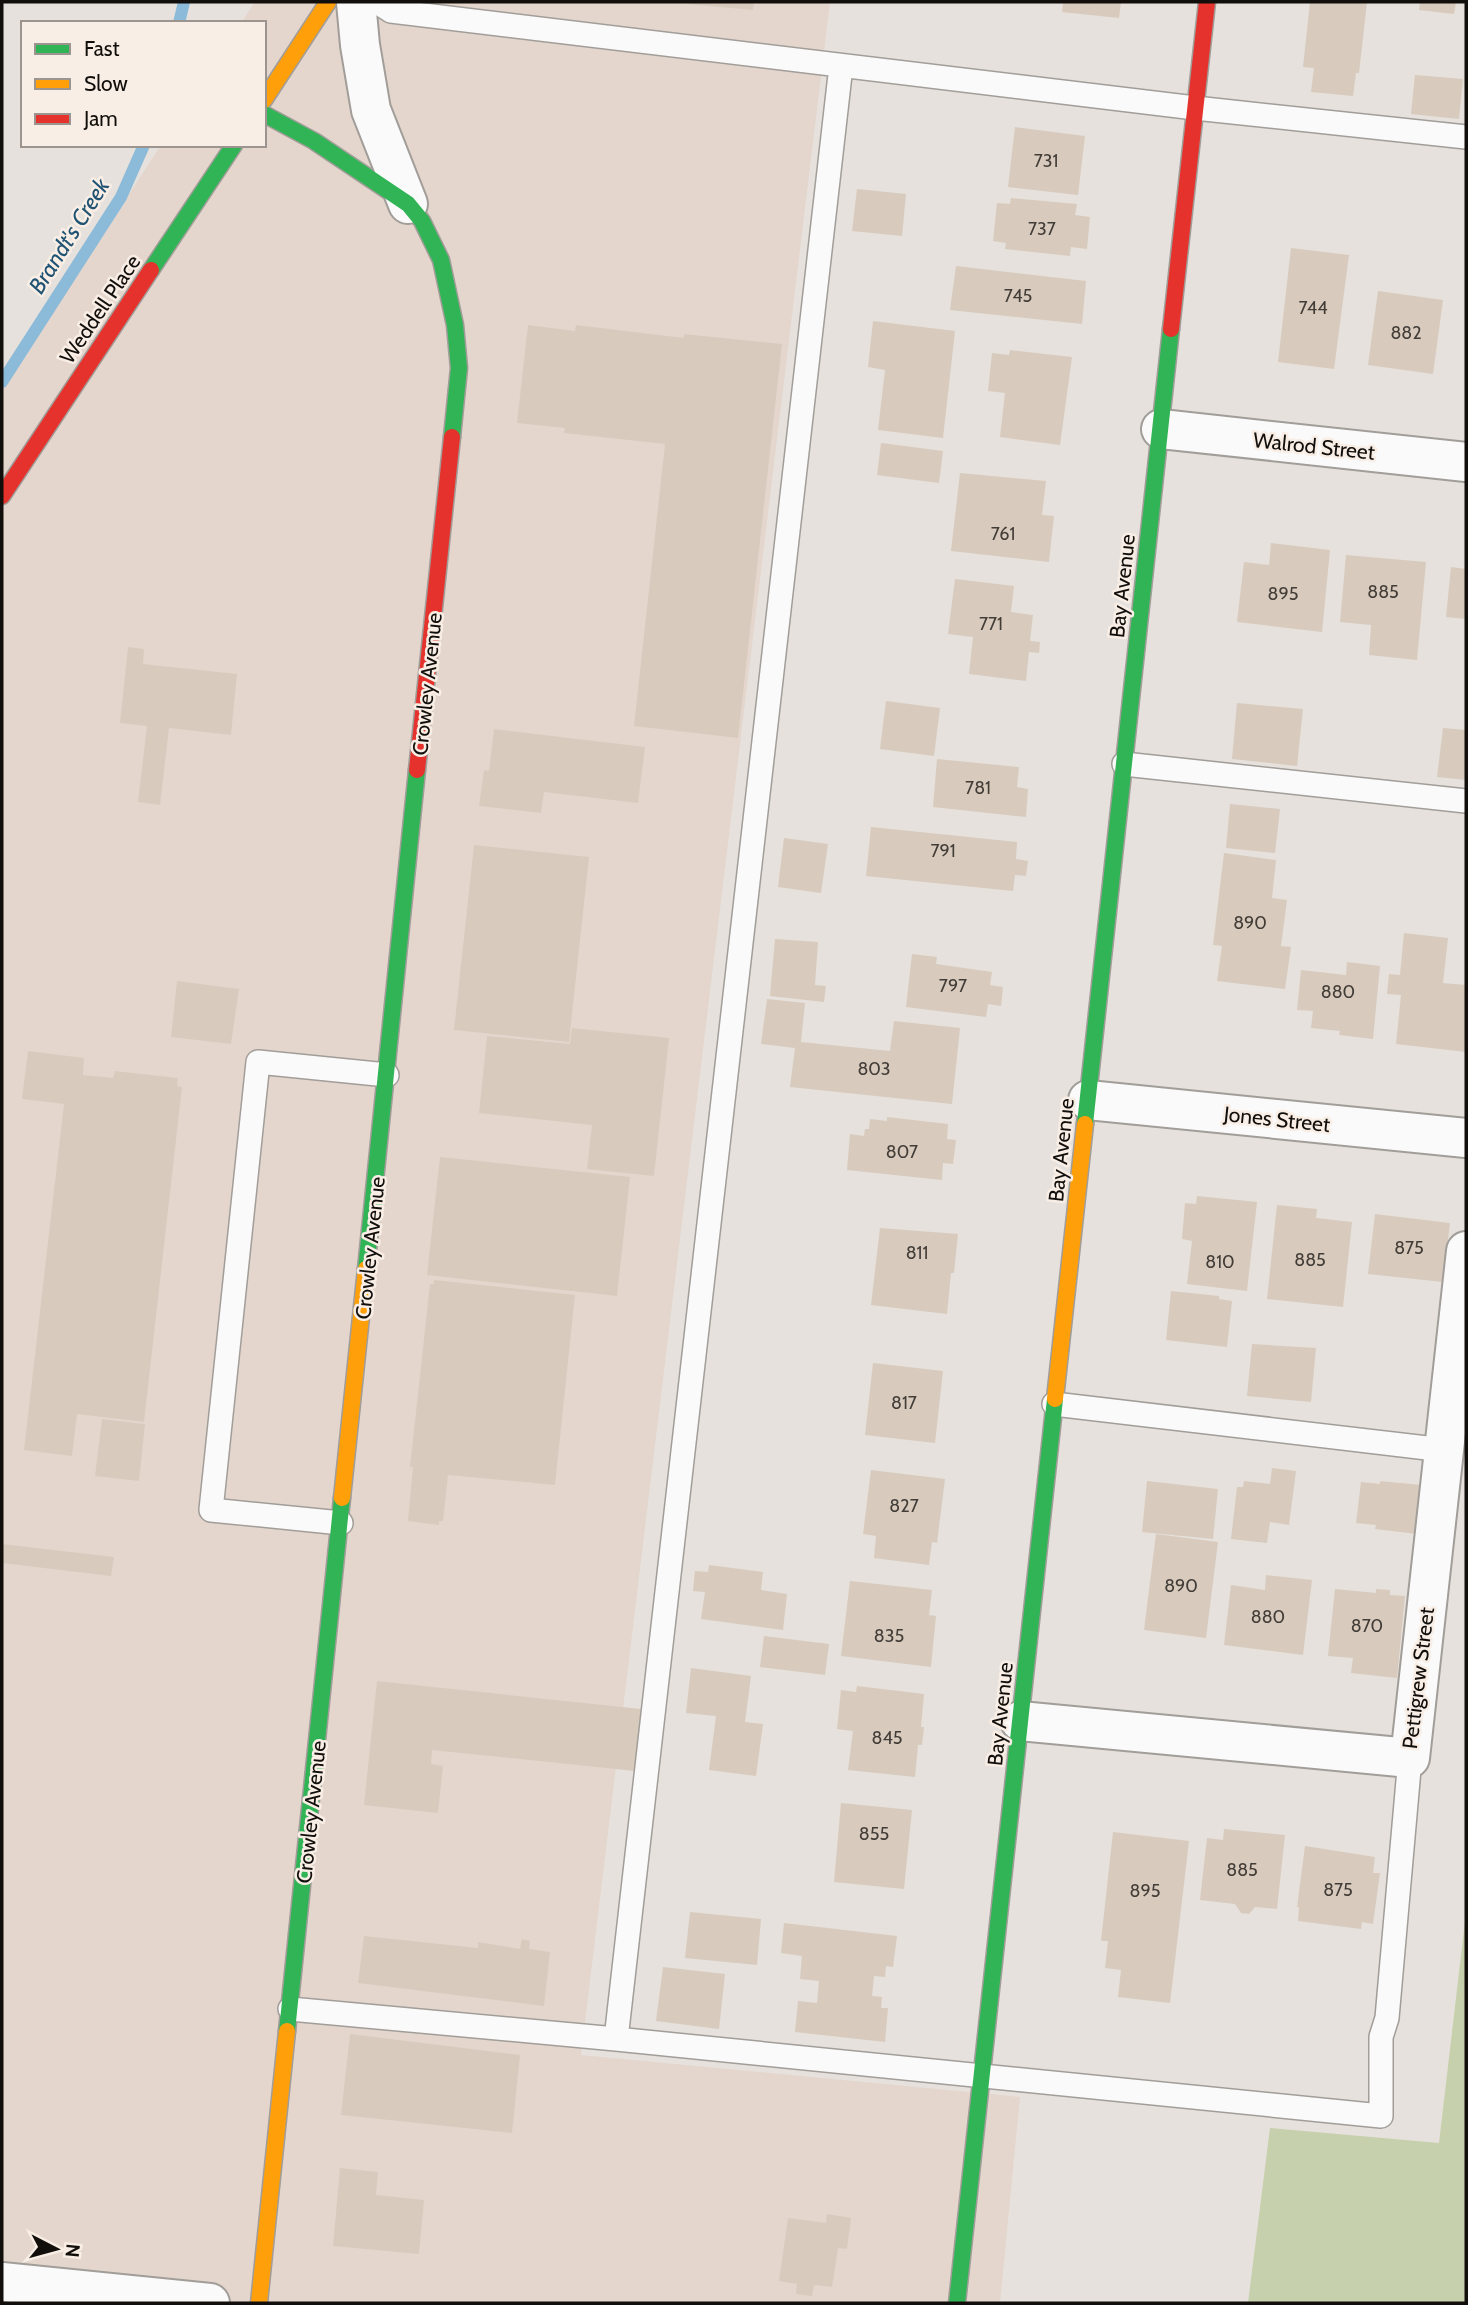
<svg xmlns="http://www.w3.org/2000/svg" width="1468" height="2305" font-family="Cabin,sans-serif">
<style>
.industrial{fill:#e4d6cd}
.green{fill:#c7d0ac}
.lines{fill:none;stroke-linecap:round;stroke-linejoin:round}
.stream{stroke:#8cbad9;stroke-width:12}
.building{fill:#d8cbbd}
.lane-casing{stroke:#a19d99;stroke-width:26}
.street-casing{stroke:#a19d99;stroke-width:42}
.fast-casing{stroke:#a19d99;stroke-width:19}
.slow-casing{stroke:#a19d99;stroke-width:19}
.jam-casing{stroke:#a19d99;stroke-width:19}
.lane{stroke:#fbfafa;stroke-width:23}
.street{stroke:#fbfafa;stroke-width:38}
.fast{stroke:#30b455;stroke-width:16}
.slow{stroke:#ff9f0a;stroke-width:16}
.jam{stroke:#e5322d;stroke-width:16}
.labels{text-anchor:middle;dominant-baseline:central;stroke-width:5;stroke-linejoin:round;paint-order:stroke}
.number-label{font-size:18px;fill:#433d38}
.street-label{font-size:21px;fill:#110e0b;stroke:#f8eee5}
.water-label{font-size:23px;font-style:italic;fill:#205373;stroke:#f8eee5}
</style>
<rect width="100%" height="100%" fill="#e6e1dc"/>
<path class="industrial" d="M255,2H830L581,2055L1020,2097L1000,2303H2V390L161,145H264V23H241Z"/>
<path class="green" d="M1466,1913V2303H1248L1270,2128L1439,2143Z"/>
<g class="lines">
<path class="stream" d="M179,23L184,2
M2,382L121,197L144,145"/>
</g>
<path class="building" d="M687,2H754L753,10L687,4Z
M1063,2H1121L1119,18L1062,12Z
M1310,2H1367L1359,73H1356L1353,96L1311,92L1314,68L1303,67Z
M1420,2H1456L1454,14L1419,10Z
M1415,75L1463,79L1459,119L1411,114Z
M1015,127L1085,136L1078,195L1008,187Z
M857,189L906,194L902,236L852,231Z
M1011,198L1077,204L1075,215L1090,217L1087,249L1071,247L1070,256L1005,249L1006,243L993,241L997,203L1010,204Z
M1291,248L1349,255L1334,369L1278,362Z
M956,266L1086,281L1082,324L950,310Z
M1378,291L1443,300L1433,374L1368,365Z
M873,321L955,331L943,438L878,430L885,370L868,367Z
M528,325L575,331L576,325L684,338V334L782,344L738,738L634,726L665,444L564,433L565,428L517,423Z
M1010,350L1072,357L1060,445L1000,437L1005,393L988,391L992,353L1009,355Z
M881,443L943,451L939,483L877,475Z
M960,473L1046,481L1042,515L1054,516L1049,562L951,551Z
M1271,543L1330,550L1322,632L1237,622L1244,562L1269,565Z
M1346,555L1426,562L1417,660L1369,655L1371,625L1340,622Z
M1451,567L1466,569V619L1446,617Z
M955,579L1014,586L1011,612L1033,615L1030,641L1040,642L1039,653L1029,652L1026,681L969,674L973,637L948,634Z
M128,647L144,649L143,664L237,674L231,735L169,728L160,805L138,802L147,726L120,723Z
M886,701L940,708L934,756L880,749Z
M1237,703L1303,709L1297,766L1232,759Z
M1443,728L1466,730V780L1437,777Z
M494,729L645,747L638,803L544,792L541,813L479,806L484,770L489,771Z
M937,759L1019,767L1017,787L1028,789L1026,817L933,807Z
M1230,804L1280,809L1275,853L1226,848Z
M871,827L1017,842L1016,859L1028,861L1026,876L1015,875L1013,891L866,876Z
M784,838L828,844L821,893L778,887Z
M474,845L589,857L569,1042L454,1030Z
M1224,853L1276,860L1272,898L1287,900L1281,946L1291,947L1285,989L1217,981L1222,946L1213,945Z
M1404,933L1448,938L1443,983L1466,985V1052L1396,1044L1401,995L1387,994L1389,974L1400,975Z
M775,939L818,942L815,985L826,986L824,1002L770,996Z
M912,954L937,957L936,964L992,972L990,985L1003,987L1001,1006L988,1004L986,1017L906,1007Z
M1347,962L1380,966L1373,1039L1339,1035L1340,1031L1311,1028L1313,1011L1297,1010L1301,970L1346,975Z
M177,981L239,989L231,1044L171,1037Z
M767,999L805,1003L801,1042L890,1051L894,1021L960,1028L952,1104L790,1087L795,1048L761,1044Z
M572,1028L669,1038L654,1176L587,1169L592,1125L479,1113L487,1036L570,1044Z
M28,1051L84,1058L83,1075L113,1078L115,1071L178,1078L177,1086L182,1087L144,1422L77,1414L72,1456L24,1450L64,1104L22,1099Z
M887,1117L948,1124L947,1139L956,1140L953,1164L943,1163L942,1180L847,1170L850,1134L864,1136L865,1129H869L870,1119L887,1121Z
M440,1157L630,1177L617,1296L427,1275Z
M1197,1196L1257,1202L1247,1291L1187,1284L1192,1241L1182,1239L1185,1203L1196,1204Z
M1277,1205L1317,1209L1316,1218L1352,1222L1343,1307L1267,1299Z
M1375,1214L1450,1223L1443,1282L1368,1274Z
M880,1228L958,1234L954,1273H951L947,1314L871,1305Z
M434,1280L575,1295L555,1485L448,1475L443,1521H439V1525L408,1521L413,1467H410L430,1284H434Z
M1171,1291L1219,1296V1299L1232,1301L1227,1347L1166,1340Z
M1252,1344L1316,1348L1311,1402L1247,1396Z
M873,1363L943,1371L935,1443L865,1435Z
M102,1419L145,1424L139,1481L95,1476Z
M1272,1468L1296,1471L1289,1525L1270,1522L1267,1543L1231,1539L1237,1487H1243L1244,1481L1270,1484Z
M871,1470L945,1479L937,1543L932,1542L929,1565L874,1558L876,1536L863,1534Z
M1147,1481L1218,1489L1213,1539L1142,1532Z
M1380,1481L1421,1485L1417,1534L1375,1529L1376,1525L1356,1523L1361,1482L1380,1484Z
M1156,1534L1218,1542L1206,1638L1144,1630Z
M2,1544L114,1557L111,1576L2,1563Z
M709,1565L763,1572L761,1590L787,1594L783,1630L701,1619L705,1592L693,1591L695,1571L708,1572Z
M1266,1575L1312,1580L1303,1655L1224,1645L1231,1585L1265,1590Z
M850,1581L932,1590L929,1615L936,1616L931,1667L841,1656Z
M1335,1589L1376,1593V1589L1390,1590V1595L1405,1596L1397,1678L1351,1673L1353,1658L1328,1656Z
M764,1636L829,1644L825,1675L760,1667Z
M691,1668L751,1676L745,1722L763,1724L756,1776L709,1770L716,1716L686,1713Z
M377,1681L641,1709L635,1771L432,1750L431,1764L443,1766L438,1813L364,1805Z
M857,1686L924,1694L921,1727H924L922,1745H918L915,1777L848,1770L853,1731L837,1729L841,1690L856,1692Z
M841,1803L912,1810L904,1889L834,1882Z
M1224,1829L1285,1835L1277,1909L1255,1907L1249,1914L1241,1913L1235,1904L1200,1900L1207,1838L1223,1840Z
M1113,1832L1189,1841L1170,2003L1118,1997L1121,1970L1105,1968L1108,1941H1101Z
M1305,1846L1375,1857L1373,1873H1380L1373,1924L1362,1922L1361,1929L1298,1921L1299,1907H1297Z
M690,1912L761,1919L757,1965L685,1958Z
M784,1923L897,1936L893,1967L886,1966L885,1977L874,1976L872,1996L882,1997L881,2008H888L885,2042L795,2032L798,2001L817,2003L819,1981L800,1979L802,1956L781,1953Z
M364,1936L478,1948V1942L520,1949L522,1939L530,1941L529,1949L550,1952L544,2006L358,1983Z
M663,1967L725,1974L719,2029L656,2021Z
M350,2034L520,2055L512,2133L341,2115Z
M340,2168L378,2172L376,2195L424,2200L419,2254L333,2246Z
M827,2214L851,2218L847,2249L838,2248L832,2287L814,2285L812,2296L796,2294L797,2284L779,2281L788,2218L826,2223Z"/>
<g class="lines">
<g class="lane-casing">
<path id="lane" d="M377,2L391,11L1195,108L1466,137
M1124,764L1466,801
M1054,1404L1444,1450
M341,1523L211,1510L258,1062L387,1075
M290,2009L616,2039L1381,2116V2037L1387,2018L1410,1758
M616,2039L841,66"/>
</g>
<g class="street-casing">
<path id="street" d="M356,2L360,45L371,110L408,204
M1161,429L1466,462
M1088,1100L1466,1138
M1020,1721L1410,1758L1466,1251
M2,2282L210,2303"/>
</g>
<g class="fast-casing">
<path id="fast" d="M264,114L314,141L408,204L422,221L441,260L455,325L459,368L452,437
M151,270L234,145
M1085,1124L1171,329
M366,1269L417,770
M287,2031L342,1498
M957,2303L1055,1399"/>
</g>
<g class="slow-casing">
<path id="slow" d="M264,100L328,2
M1055,1399L1085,1124
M342,1498L366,1269
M259,2303L287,2031"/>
</g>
<g class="jam-casing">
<path id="jam" d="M1171,329L1207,2
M2,496L151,270
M417,770L452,437"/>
</g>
<use href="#lane" class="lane"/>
<use href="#street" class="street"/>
<use href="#fast" class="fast"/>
<use href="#slow" class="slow"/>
<use href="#jam" class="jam"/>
</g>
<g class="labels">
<g class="number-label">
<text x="1046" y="161">731</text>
<text x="1042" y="229">737</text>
<text x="1018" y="296">745</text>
<text x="1313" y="308">744</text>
<text x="1406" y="333">882</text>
<text x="1003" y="534">761</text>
<text x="1383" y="592">885</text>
<text x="1283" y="594">895</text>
<text x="991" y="624">771</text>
<text x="978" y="788">781</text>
<text x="943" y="851">791</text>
<text x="1250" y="923">890</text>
<text x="953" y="986">797</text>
<text x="1338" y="992">880</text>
<text x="874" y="1069">803</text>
<text x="902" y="1152">807</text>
<text x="1409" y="1248">875</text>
<text x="917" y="1253">811</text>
<text x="1310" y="1260">885</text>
<text x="1220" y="1262">810</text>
<text x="904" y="1403">817</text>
<text x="904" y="1506">827</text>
<text x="1181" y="1586">890</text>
<text x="1268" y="1617">880</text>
<text x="1367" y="1626">870</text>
<text x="889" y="1636">835</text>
<text x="887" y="1738">845</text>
<text x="874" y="1834">855</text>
<text x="1242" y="1870">885</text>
<text x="1338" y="1890">875</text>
<text x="1145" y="1891">895</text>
</g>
<g class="street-label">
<text transform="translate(100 309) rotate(-56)">Weddell Place</text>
<text transform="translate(1314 446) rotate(6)">Walrod Street</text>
<text transform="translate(1122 586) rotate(-84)">Bay Avenue</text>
<text transform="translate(427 684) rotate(-84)">Crowley Avenue</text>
<text transform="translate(1277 1119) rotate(6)">Jones Street</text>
<text transform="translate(1061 1150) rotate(-84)">Bay Avenue</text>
<text transform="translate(370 1248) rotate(-84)">Crowley Avenue</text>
<text transform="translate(1418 1678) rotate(-83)">Pettigrew Street</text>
<text transform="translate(1000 1714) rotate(-84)">Bay Avenue</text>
<text transform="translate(311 1812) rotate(-84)">Crowley Avenue</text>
</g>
<g class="water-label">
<text transform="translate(69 236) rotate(-58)">Brandt's Creek</text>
</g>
</g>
<rect width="1468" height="2305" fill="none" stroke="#110e0b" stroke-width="7"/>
<rect x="21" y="21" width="245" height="126" fill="#f8eee5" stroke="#9c948e" stroke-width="2"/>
<rect x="35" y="44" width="35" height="10" fill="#30b455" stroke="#9c948e" stroke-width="2"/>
<text x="84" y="56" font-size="21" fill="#110e0b">Fast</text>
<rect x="35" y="79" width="35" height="10" fill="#ff9f0a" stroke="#9c948e" stroke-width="2"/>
<text x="84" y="91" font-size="21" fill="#110e0b">Slow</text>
<rect x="35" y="114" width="35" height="10" fill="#e5322d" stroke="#9c948e" stroke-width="2"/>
<text x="84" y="126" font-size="21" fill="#110e0b">Jam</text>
<g transform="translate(56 2249) rotate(96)" stroke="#f8eee5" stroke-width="5" paint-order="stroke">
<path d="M0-5L12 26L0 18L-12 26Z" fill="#110e0b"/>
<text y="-10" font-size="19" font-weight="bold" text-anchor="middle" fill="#110e0b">N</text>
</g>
</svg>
